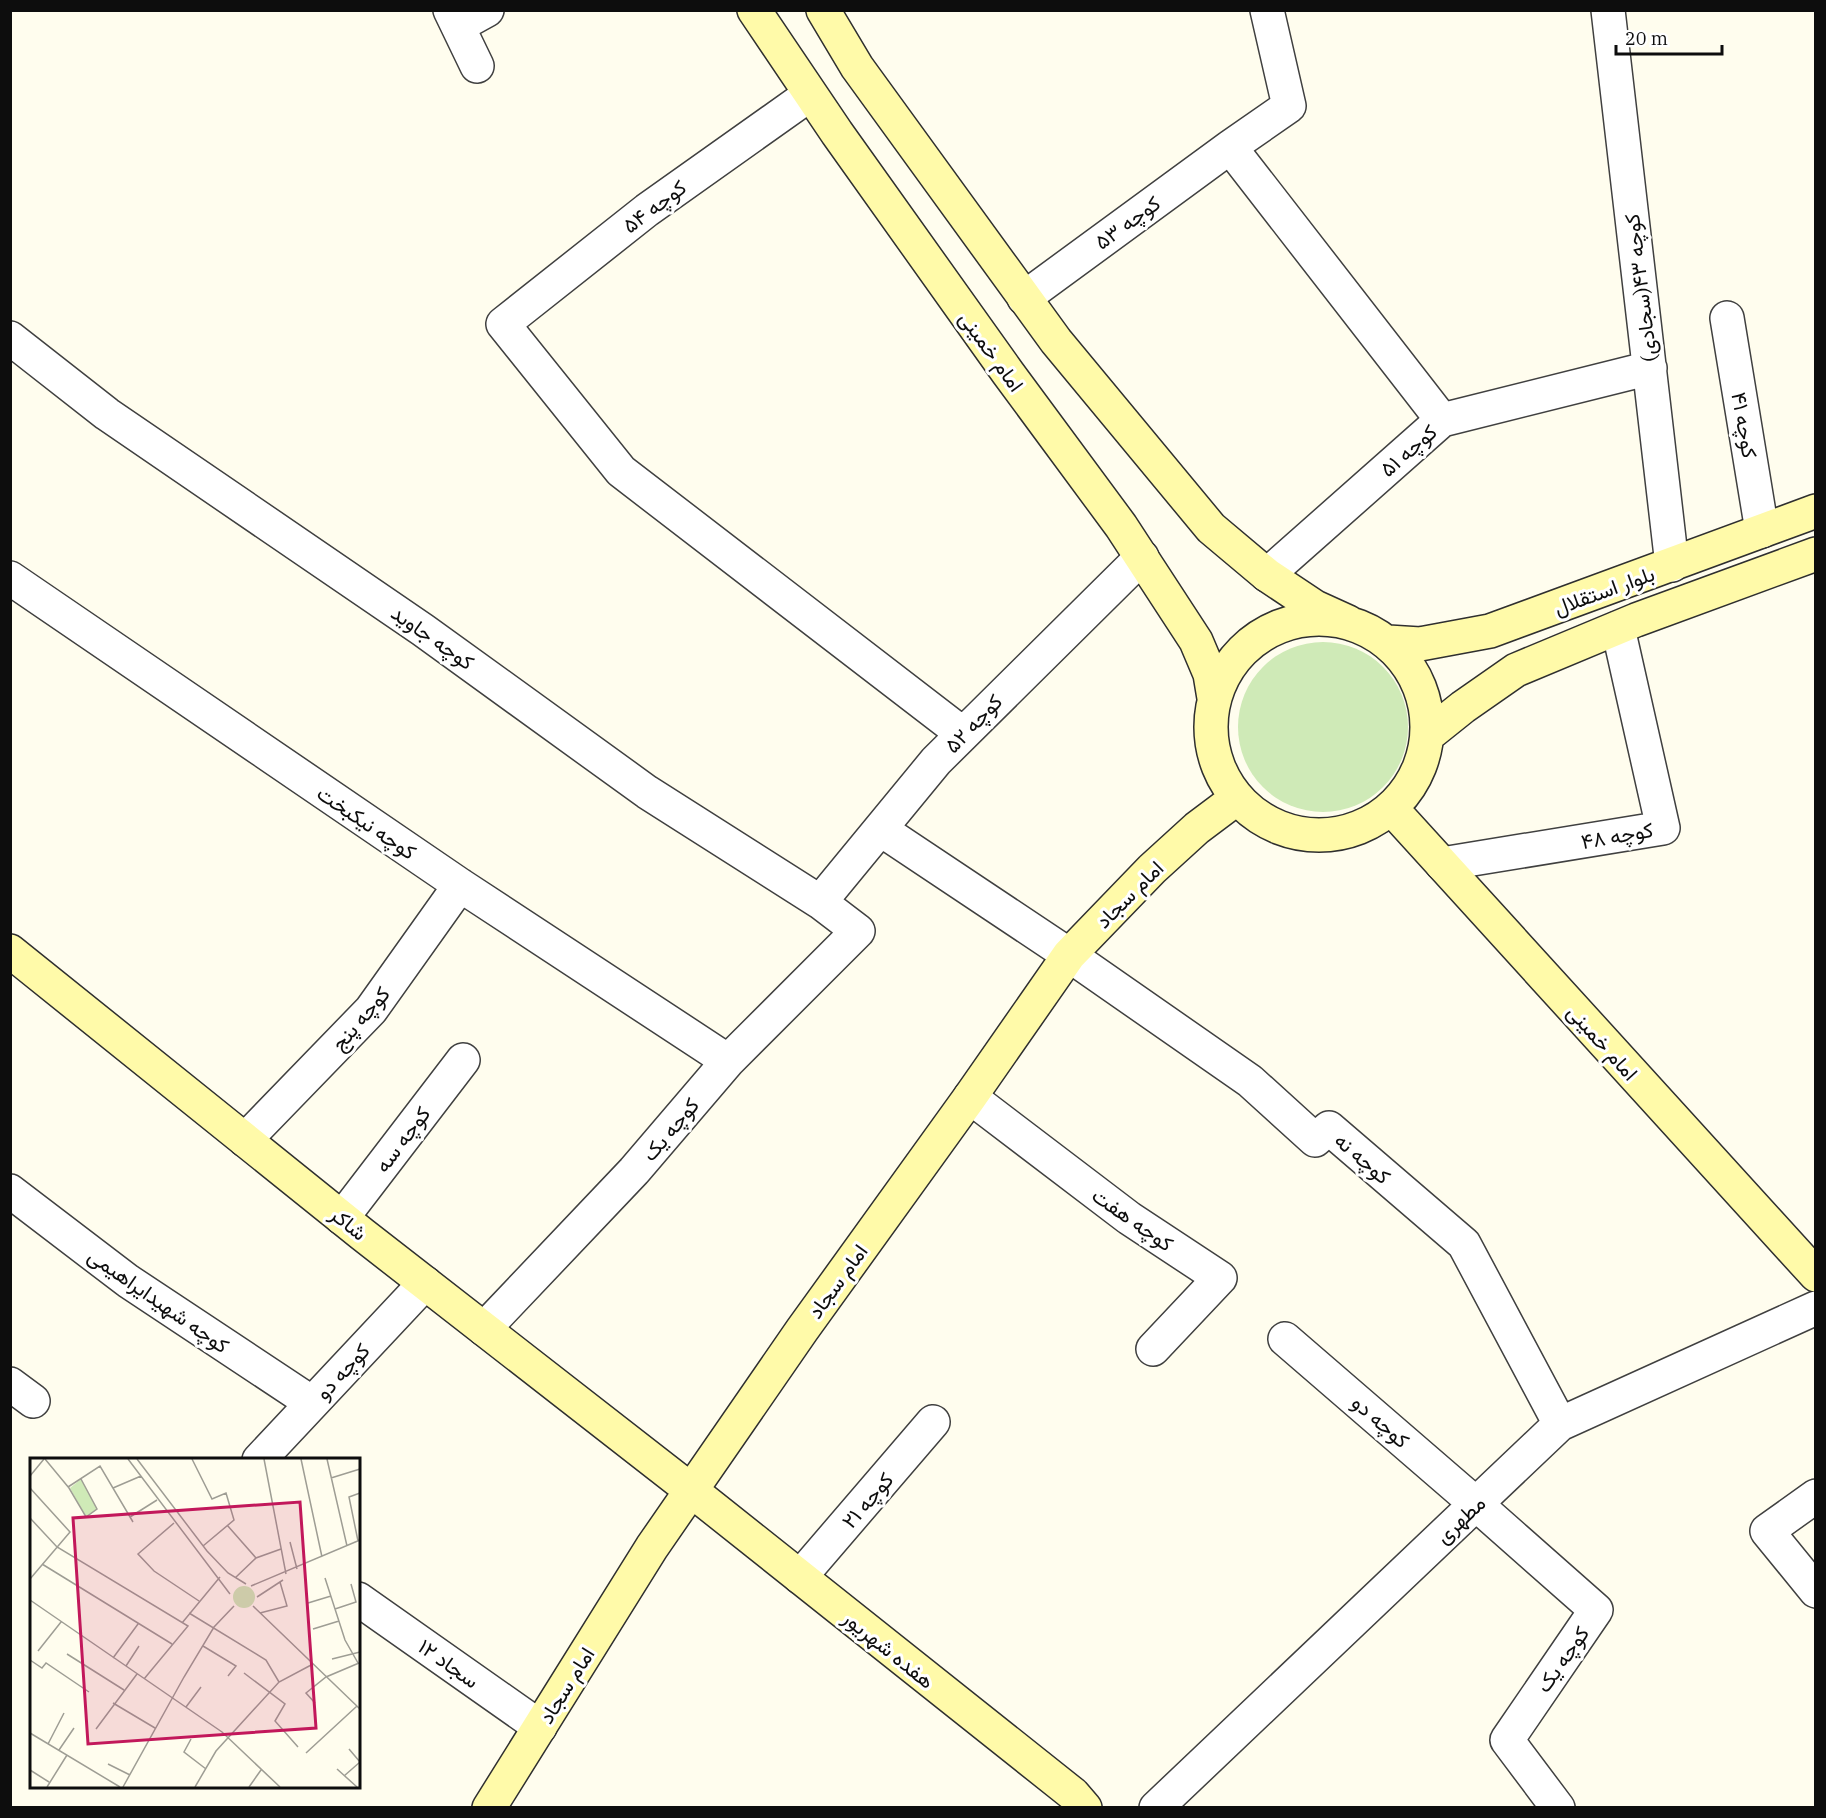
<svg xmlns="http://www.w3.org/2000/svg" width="1826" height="1818" font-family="'IBM Plex Serif',Vazirmatn,serif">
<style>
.green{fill:#cfeab7}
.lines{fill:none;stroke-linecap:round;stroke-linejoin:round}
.street-casing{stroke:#404040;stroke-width:36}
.secondary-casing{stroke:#2f2f2f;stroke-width:36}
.street{stroke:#fff;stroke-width:33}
.secondary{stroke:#fffaa9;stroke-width:33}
.labels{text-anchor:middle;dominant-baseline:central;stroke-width:6;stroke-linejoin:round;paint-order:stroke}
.street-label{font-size:21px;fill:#0d0d0d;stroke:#fff}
.inset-road{fill:none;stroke:#9e9d94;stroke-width:1.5}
.view{fill:#c2185b;fill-opacity:0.15;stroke:#c2185b;stroke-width:3}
.inset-edge{fill:none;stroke:#0d0d0d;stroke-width:3}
</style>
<rect width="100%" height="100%" fill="#fffdee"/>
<path class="green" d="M1238 727a85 85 0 1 1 170 0a85 85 0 1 1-170 0Z"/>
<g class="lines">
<g class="street-casing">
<path id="street" d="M450,10L477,66
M1608,10L1672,565
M458,26L487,10
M809,95L647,210L503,324L621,471L963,734
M1230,147L1442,420
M1024,298L1230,147L1289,106L1267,10
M1727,318L1762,531
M10,338L107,414L423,630L647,792L820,902L858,931L728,1061L634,1171L484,1329
M1267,575L1442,420L1650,368
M10,578L460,885L728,1061
M880,829L1069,955L1250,1081L1315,1140L1329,1128L1464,1244L1560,1424
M1442,864L1663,828L1618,628
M820,902L936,761L1142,557
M970,1097L1129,1218L1220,1278L1153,1349
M245,1140L371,1010L460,885
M10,1191L128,1281L312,1403
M342,1218L463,1060
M1285,1339L1476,1504L1596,1610L1507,1740L1558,1808
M10,1384L33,1401
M259,1460L425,1283
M1816,1496L1767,1531L1816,1591
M800,1577L933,1422
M358,1599L540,1727
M1156,1808L1560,1424L1816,1308"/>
</g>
<g class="secondary-casing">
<path id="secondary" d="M754,10L837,133L1008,373L1121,526L1196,641L1210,674L1214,698
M823,10L857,67L1056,341L1211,528L1267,575L1315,607L1348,622
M1211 727a108 108 0 1 1 216 0a108 108 0 1 1-216 0Z
M1388,642L1420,644L1490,631L1816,511
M1428,735L1463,707L1516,670L1636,620L1816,554
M1391,808L1816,1275
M10,951L362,1234L692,1491L1073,1794L1085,1808
M489,1808L652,1547L802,1330L970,1097L1069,955L1152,869L1197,828L1237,798"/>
</g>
<use href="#street" class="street"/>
<use href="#secondary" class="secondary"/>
</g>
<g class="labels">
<g class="street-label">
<text transform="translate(654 206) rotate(-37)">کوچه ۵۴</text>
<text transform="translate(1127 222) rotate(-36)">کوچه ۵۳</text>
<text transform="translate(1640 288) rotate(-97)">کوچه ۴۳(سجادی)</text>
<text transform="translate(992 351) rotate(54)">امام خمینی</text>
<text transform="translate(1745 425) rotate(80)">کوچه ۴۱</text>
<text transform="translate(1408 450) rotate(-41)">کوچه ۵۱</text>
<text transform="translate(1604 590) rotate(-20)">بلوار استقلال</text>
<text transform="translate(433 637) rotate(35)">کوچه جاوید</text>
<text transform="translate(973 723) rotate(-46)">کوچه ۵۲</text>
<text transform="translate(367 822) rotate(34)">کوچه نیکبخت</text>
<text transform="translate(1617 835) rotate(-10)">کوچه ۴۸</text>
<text transform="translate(1129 894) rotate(-45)">امام سجاد</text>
<text transform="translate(360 1018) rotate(-49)">کوچه پنج</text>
<text transform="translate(1603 1042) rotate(48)">امام خمینی</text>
<text transform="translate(670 1129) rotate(-50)">کوچه یک</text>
<text transform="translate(402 1139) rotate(-53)">کوچه سه</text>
<text transform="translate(1363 1158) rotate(41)">کوچه نه</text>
<text transform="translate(1133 1219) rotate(35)">کوچه هفت</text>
<text transform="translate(349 1223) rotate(39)">شاکر</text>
<text transform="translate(837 1281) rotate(-54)">امام سجاد</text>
<text transform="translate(159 1300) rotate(35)">کوچه شهیدایراهیمی</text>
<text transform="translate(342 1371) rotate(-47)">کوچه دو</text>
<text transform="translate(1381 1421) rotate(41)">کوچه دو</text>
<text transform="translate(867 1500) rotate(-49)">کوچه ۲۱</text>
<text transform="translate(1460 1519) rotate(-43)">مطهری</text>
<text transform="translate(889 1649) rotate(39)">هفده شهریور</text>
<text transform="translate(1562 1659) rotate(-55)">کوچه یک</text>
<text transform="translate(449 1663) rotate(35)">سجاد ۱۲</text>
<text transform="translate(566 1685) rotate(-58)">امام سجاد</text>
</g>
</g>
<g transform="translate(30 1458)">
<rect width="330" height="330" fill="#fffdee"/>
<path d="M51,21L67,51L56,59L40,30ZM203 139a11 11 0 1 1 22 0a11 11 0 1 1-22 0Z" fill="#cfeab7"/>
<path class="inset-road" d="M15,1L39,30L56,59L67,51L51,21M98,1L200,136M107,1L177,93L198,115L216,126M162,1L182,41L196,35L204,62L173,88M234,1L256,116M271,1L292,99M297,1L317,88M0,18L14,1M301,20L330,11M38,29L70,8L103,64M0,30L40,74L0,121M83,30L111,18M100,59L127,42M0,60L27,89L158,168L114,221M144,65L108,96L124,113L169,143M197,67L226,100M328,83L319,39L330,35M260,84L267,111M12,106L142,186M205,120L226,100L251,91M295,120L315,182L328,205M221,128L330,82M227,139L253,122M0,142L192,274L250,329M278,145L301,138M223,148L330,251M305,151L326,144L321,126M159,155L236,202L249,224M230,155L257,148L250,124M152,165L190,119M283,171L309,163M173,188L206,208L198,218M8,193L31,164M37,196L94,232M83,200L108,166M302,201L330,194M0,202L12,210L16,205L59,234M96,208L109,188M214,215L255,246L245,263L268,289M83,245L125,270M285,245L276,235L296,219L329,205M156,249L171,229M66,271L107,216M0,275L90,329M161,281L154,294L176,311M18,286L34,255M29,292L44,270M276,295L327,248M78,306L100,317M307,311L327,329M0,312L19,324M314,318L330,304L319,291M17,329L37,297M93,329L154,219L184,169L204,148M165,329L186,293L249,224L283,206M219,329L231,312"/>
<path class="view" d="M270,44L286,270L58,286L43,60Z"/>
<rect width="330" height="330" class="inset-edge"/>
</g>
<rect width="1826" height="1818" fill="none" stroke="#0d0d0d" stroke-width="24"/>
<path d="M1616 45v9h106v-9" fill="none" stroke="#0d0d0d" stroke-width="3"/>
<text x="1625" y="45" font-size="18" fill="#0d0d0d" stroke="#ffffff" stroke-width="4.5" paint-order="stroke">20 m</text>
</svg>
